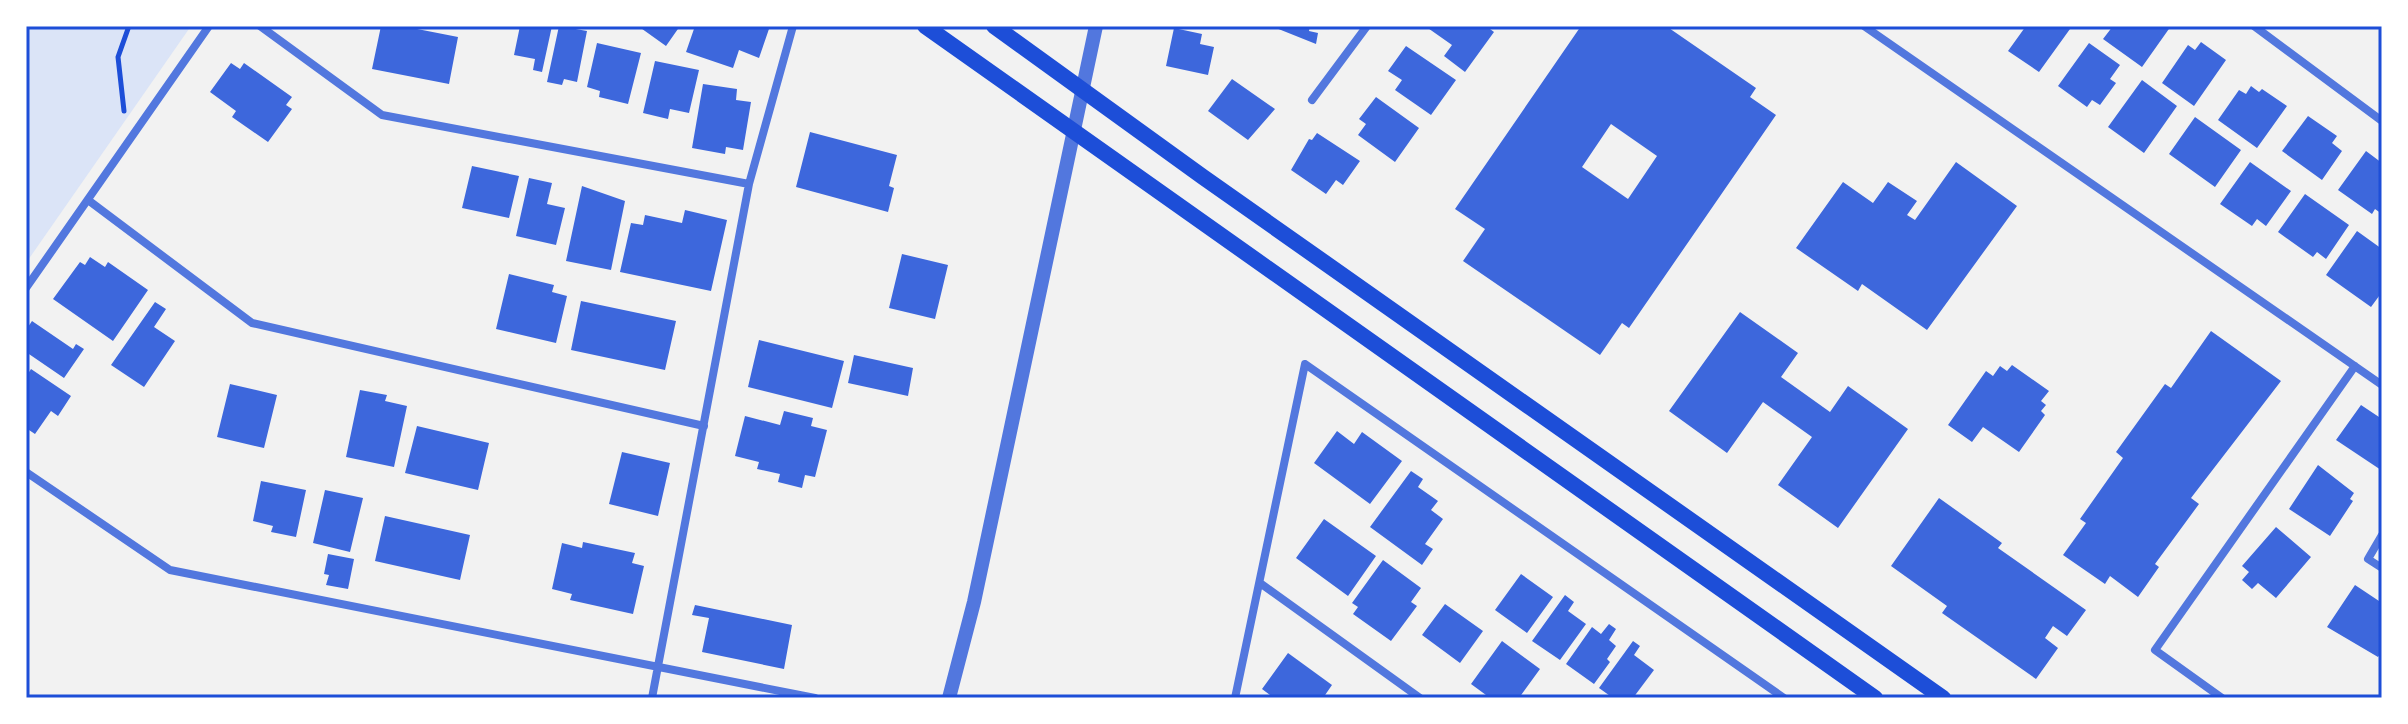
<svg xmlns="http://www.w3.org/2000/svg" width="2408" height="724" font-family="Inter,sans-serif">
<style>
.green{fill:#dbe4f7}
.building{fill:#3d67dc;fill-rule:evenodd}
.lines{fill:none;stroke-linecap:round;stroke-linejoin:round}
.path{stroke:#1d4ed8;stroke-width:5}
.minor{stroke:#5277de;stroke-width:8}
.tertiary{stroke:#5277de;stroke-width:14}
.secondary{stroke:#1d4ed8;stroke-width:16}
.neatline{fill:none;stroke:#1d4ed8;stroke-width:3}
</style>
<rect width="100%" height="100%" fill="#f2f2f2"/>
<path class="green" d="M26,26H191L26,263Z"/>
<path class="building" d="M381,26H402L458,37L449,84L372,69Z
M520,26H552L542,72L533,70L535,59L514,55Z
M559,26L587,31L577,82L564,79L562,85L547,82Z
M638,26H680L666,46Z
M695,26H770L759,58L739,50L733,68L686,52Z
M1271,26H1310L1309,31L1318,33L1316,44Z
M1425,26H1486L1494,32L1465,72L1444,56L1452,45Z
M1581,26H1666L1756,88L1750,97L1776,115L1629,328L1622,323L1600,355L1463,261L1485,229L1455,209ZM1611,124L1657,156L1628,199L1582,167Z
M2026,26H2065L2070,29L2039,72L2008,51Z
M2113,26L2120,29L2123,26H2171L2142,67L2103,39Z
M1174,28L1202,34L1200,44L1214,47L1208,75L1166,66Z
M2201,42L2226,60L2194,106L2162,83L2188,45L2195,50Z
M597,43L641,53L628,104L599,97L600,91L587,87Z
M2089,43L2120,65L2110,79L2116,83L2100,105L2092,100L2087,107L2058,86Z
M1406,46L1456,80L1431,115L1395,90L1402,80L1388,71Z
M655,61L699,70L689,113L670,109L668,119L643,113Z
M231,63L240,69L244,63L292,97L286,105L292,109L268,142L232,117L236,111L210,92Z
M1232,79L1275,109L1248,140L1208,111Z
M2142,80L2177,106L2144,153L2108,127Z
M703,84L737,89L736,100L751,102L743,150L726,147L725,154L692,148Z
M2251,86L2259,92L2262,89L2287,106L2257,148L2218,120L2239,90L2246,94Z
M1376,97L1419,128L1395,162L1358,135L1366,124L1359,119Z
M2308,116L2337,136L2332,143L2342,151L2322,180L2282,151Z
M2195,117L2241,150L2215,187L2169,154Z
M810,132L897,155L889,186L894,188L888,212L796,187Z
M1317,133L1360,161L1343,185L1336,180L1326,194L1291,170L1309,139L1312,140Z
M2366,151L2382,163V214L2375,209L2372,214L2338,190Z
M1956,162L2017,206L1927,330L1862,284L1858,291L1796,248L1843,182L1873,203L1888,182L1917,201L1907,215L1915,220Z
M2250,162L2291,191L2266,226L2257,219L2252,226L2220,204Z
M472,166L519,176L509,218L462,208Z
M529,178L552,183L547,204L565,208L556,245L516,236Z
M582,186L625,201L611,270L566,261Z
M2305,194L2349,225L2326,259L2317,252L2313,257L2278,232Z
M685,210L727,220L711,291L620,272L631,223L643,225L645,215L682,223Z
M2357,231L2382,249V292L2371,307L2326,275Z
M902,254L948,265L935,319L889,308Z
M90,257L105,267L108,262L148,290L113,341L53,299L80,262L85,265Z
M509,274L554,285L552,292L567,296L556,343L496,329Z
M581,301L676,321L665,370L571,350Z
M155,302L166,309L154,327L175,341L144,387L111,365Z
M1740,312L1798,353L1781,377L1830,412L1848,386L1908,429L1838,528L1778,485L1812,437L1763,402L1727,453L1669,411Z
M32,321L73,349L76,344L84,349L64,378L26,352V330Z
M2211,331L2281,381L2191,498L2199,504L2155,564L2159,567L2138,597L2110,576L2105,584L2063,555L2086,523L2080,519L2123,458L2116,452L2165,384L2171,388Z
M759,340L844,361L832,408L748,387Z
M854,355L913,368L908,396L848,383Z
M2012,365L2049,391L2041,401L2046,405L2041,411L2045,415L2019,452L1983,427L1972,442L1948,425L1986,371L1993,376L2000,366L2007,371Z
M31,369L71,396L58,416L51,411L35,434L26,428V377Z
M230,384L277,395L264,448L217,437Z
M360,390L387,395L385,401L407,406L394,467L346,457Z
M2361,405L2382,419L2381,470L2336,440Z
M784,411L813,418L811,426L827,430L815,477L805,475L802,488L778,482L780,474L757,469L759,462L735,456L745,416L780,425Z
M417,426L489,443L478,490L405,473Z
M1337,431L1354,444L1362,432L1402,461L1370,504L1314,463Z
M622,452L670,463L658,516L609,504Z
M2318,465L2354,493L2350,499L2353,501L2330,536L2289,509Z
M1411,471L1423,479L1418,487L1438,501L1431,510L1443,519L1425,544L1433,549L1422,565L1370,527Z
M261,481L306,490L296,537L271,532L273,526L253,521Z
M325,490L363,498L350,552L313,543Z
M1939,498L2002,543L1998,548L2086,610L2067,636L2053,626L2045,638L2058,648L2036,679L1942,613L1947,606L1891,566Z
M385,516L470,535L460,580L375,561Z
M1324,519L1376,556L1348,596L1296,558Z
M2276,527L2311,557L2276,598L2258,583L2252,589L2242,580L2249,572L2242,566Z
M583,542L635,553L632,563L644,566L633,614L570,600L572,594L552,589L562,543L582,548Z
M328,554L354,559L348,589L326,585L329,575L324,574Z
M1383,560L1421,588L1411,602L1417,606L1391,641L1353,614L1358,607L1352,603Z
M1521,574L1553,597L1527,633L1495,610Z
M2355,585L2382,603V651L2378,657L2327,627Z
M1565,595L1574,602L1568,611L1586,624L1560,660L1532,641Z
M1445,604L1483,631L1460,663L1422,635Z
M695,605L792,625L784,669L702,652L709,618L692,615Z
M1609,624L1616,629L1609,640L1616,646L1607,659L1610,662L1594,684L1566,664L1592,627L1601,634Z
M1502,641L1540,669L1519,698H1484L1486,695L1471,684Z
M1633,641L1640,646L1634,655L1654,670L1633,698H1613L1599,688Z
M1288,653L1332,685L1323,698H1274L1262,689Z"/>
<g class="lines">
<path class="path" d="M124,111L118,57L129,26"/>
<path class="minor" d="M260,26L382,115L749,184
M1864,26L2382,385
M2254,26L2382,121
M1312,100L1367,26
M88,200L252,323L704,426
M26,288L209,26
M26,472L170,570L815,698
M2382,535L2368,559L2382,568
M1260,583L1420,698
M652,698L749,184L793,26
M1235,698L1305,364L1784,698
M2222,698L2155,650L2355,366"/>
<path class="tertiary" d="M949,698L974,602L1096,26"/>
<path class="secondary" d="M925,26L1875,698
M994,26L1203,177L1943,698"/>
</g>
<rect width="2408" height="724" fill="none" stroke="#ffffff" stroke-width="56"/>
<rect x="28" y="28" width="2352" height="668" class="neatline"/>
</svg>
